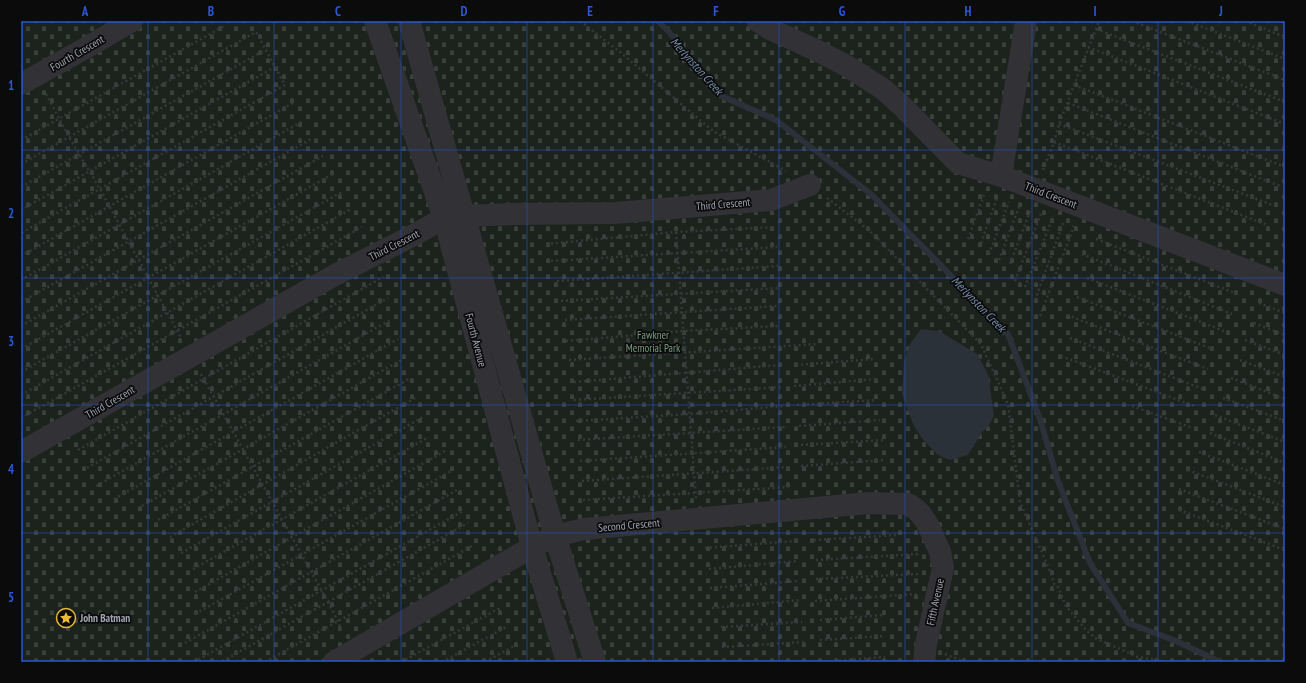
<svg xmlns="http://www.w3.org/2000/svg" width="1306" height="683" font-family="'PT Sans Narrow',sans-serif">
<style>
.cemetery{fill:url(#cemetery-stones)}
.water{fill:#2a3138}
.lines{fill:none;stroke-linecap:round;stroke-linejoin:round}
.stream{stroke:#2a3138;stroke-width:6}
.path{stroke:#37383c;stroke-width:2.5;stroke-dasharray:2 3;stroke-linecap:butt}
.minor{stroke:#313136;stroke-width:22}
.grid{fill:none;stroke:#2a57d4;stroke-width:1;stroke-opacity:0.55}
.labels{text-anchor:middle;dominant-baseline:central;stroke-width:3.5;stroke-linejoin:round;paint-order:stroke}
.street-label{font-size:11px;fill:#a1a5b1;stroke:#0b0b0c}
.park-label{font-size:11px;fill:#799b7e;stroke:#0b0b0c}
.poi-label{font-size:11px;font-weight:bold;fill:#a1a5b1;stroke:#0b0b0c;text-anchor:start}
.water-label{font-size:12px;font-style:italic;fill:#7990ab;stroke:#0b0b0c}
.neatline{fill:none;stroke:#2a57d4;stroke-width:1.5}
.grid-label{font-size:13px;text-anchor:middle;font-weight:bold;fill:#2a57d4}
</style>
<defs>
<pattern id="cemetery-stones" width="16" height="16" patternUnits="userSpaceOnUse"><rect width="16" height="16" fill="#1c231d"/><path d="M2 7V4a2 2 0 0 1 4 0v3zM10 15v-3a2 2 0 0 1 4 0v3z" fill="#3a403b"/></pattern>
</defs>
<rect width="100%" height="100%" fill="#101011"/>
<path class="cemetery" d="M21,21H1285V662H21Z"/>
<path class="water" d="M921,329L939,331L977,354L988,374L994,416L988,427L982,432L968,455L950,460L938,455L924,441L914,426L902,394L904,362L910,344Z"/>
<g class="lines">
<path class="stream" d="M658,21L670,33L719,95L776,120L872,195L1008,334L1040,419L1058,481L1090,563L1128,623L1176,641L1220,662"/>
<path class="path" d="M580,21L620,52L713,131L786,171
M1132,21L1285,80
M1187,21L1285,59
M1245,21L1285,37
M1096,29L1285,102
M1088,47L1285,124
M1074,85L1285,167
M46,94L69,137L100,189L181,338
M1068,103L1282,187
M1059,124L1275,206
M21,140L226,25
M1054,142L1267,225
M21,164L256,32L285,85L21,233
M1043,170L1054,142L1059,124L1099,21
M21,187L265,50
M827,198L870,231L981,344L1008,404L1020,502L1050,571L1054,584L1058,587L1066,606L1087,631L1095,638L1138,657L1168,662
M21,210L275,67
M676,232L696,499
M968,239L985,192
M1096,239L1240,295
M981,243L997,198
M546,244L676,232L775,227
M989,254L1009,202
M1082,254L1232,314
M21,256L293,103
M999,260L1019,207
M551,261L777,247
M1010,264L1031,209
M1087,278L1224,331
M21,280L303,121
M557,281L778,266
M1015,281L1041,214
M1025,287L1053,217
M1077,297L1215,350
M1035,300L1064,221
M561,301L779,288
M21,302L313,138
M1259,303L1285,313
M1067,315L1208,369
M1040,316L1074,226
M565,320L777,306
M1254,323L1285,335
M21,326L323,156
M1070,338L1203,389
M1245,340L1285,355
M566,341L684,331L778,326
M21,349L333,174
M1061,356L1197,407
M569,360L817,344
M1240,360L1285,377
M796,365L875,359
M21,372L342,192
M201,374L328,602L221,662
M1231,378L1285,399
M574,382L780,365
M794,386L876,379
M21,395L351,209
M1223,398L1285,421
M574,400L782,387
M797,405L877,400
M1132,406L1190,427
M1215,415L1285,442
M21,418L362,227
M576,421L690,414L783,406
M799,426L880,420
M1210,433L1285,463
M578,440L785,427
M801,445L885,440
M78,450L383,277
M1199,452L1285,485
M580,461L786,447
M801,466L886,460
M87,468L388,298
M1188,470L1285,507
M582,481L787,467
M96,486L392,319
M1179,489L1285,529
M114,499L398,339
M583,500L789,487
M142,506L403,359
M1179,510L1285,550
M158,520L409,379
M170,537L415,398
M814,540L897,535
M705,548L796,541
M181,553L423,417
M816,560L918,554
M193,569L429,437
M709,569L798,561
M816,579L919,574
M710,588L799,581
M195,592L445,451
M815,601L916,594
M328,602L468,523
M328,602L338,621L342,634
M712,608L801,600
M195,614L453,470
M820,620L884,615
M721,627L802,622
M820,640L884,636
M185,643L457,490
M722,647L804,642
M945,654L965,662
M194,662L463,511
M265,662L474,545
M401,662L500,608
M442,662L506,627
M485,662L514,646
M524,662L526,661
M819,662L885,657"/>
<path class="minor" d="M375,21L444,218L532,547L567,662
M409,21L555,536L595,662
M758,21L770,29L820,52L847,66L883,89L902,106L958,163L1001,176L1285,285
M21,84L84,49L132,21
M1001,176L1026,21
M21,452L335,275L414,235L444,218L464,216L513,214L615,213L771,200L810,185
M334,662L532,547L555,536L584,529L869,503L908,504L917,510L923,517L928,525L940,552L943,568L926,644L924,662"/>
</g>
<path class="grid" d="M148,21V662M274,21V662M401,21V662M527,21V662M653,21V662M779,21V662M905,21V662M1032,21V662M1158,21V662M21,150H1285M21,278H1285M21,405H1285M21,533H1285"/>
<defs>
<g id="sight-ring" transform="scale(1)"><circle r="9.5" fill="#0b0b0c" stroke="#e7ba31" stroke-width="1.5"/><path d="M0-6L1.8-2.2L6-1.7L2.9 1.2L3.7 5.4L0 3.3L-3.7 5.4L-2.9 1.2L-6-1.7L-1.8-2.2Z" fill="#e7ba31"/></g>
</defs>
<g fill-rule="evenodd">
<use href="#sight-ring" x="66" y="618"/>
</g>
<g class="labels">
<g class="street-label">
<text transform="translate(77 53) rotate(-30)">Fourth Crescent</text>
<text transform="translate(1051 195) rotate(21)">Third Crescent</text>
<text transform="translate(723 204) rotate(-5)">Third Crescent</text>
<text transform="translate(394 245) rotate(-27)">Third Crescent</text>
<text transform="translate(476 340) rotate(75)">Fourth Avenue</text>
<text transform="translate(110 402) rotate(-30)">Third Crescent</text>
<text transform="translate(629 525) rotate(-5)">Second Crescent</text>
<text transform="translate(935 602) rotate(-78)">Fifth Avenue</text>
</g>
<g class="park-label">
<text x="653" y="335">Fawkner<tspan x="653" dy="13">Memorial Park</tspan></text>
</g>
<g class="poi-label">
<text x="80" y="618">John Batman</text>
</g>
<g class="water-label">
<text transform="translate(697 66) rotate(48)">Merlynston Creek</text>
<text transform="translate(979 304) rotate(46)">Merlynston Creek</text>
</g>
</g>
<rect width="1306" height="683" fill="none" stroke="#0b0b0c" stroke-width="44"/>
<rect x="22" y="22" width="1262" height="639" class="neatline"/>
<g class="grid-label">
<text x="85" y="16">A</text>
<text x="211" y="16">B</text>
<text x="338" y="16">C</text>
<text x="464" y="16">D</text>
<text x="590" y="16">E</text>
<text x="716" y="16">F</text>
<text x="842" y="16">G</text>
<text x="968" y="16">H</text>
<text x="1095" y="16">I</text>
<text x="1221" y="16">J</text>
<text x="11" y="90">1</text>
<text x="11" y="218">2</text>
<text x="11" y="346">3</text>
<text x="11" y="474">4</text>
<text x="11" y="602">5</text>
</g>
</svg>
